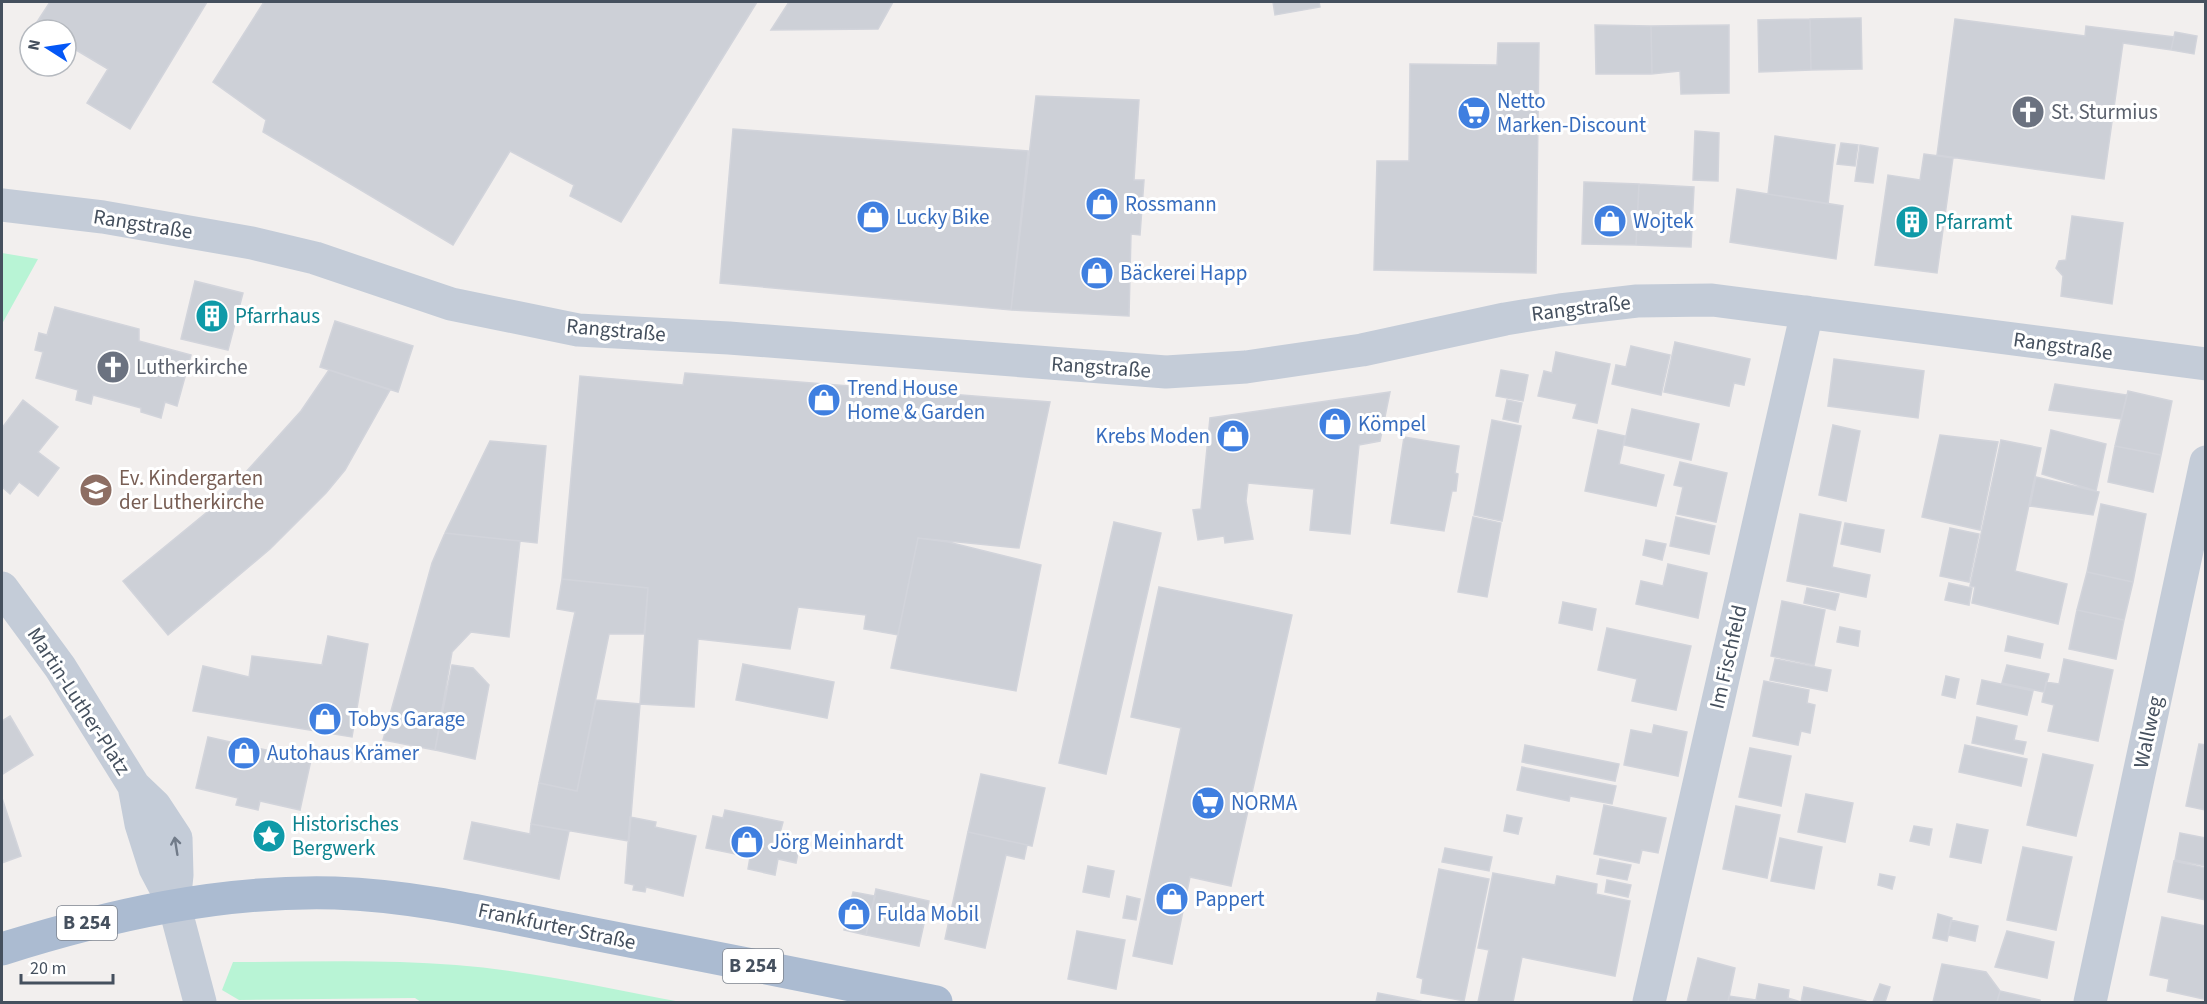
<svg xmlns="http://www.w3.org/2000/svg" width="2207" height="1004" font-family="'Source Sans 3',sans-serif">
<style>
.green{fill:#b8f4d5}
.building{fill:#cdd0d7;stroke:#d2d4db;stroke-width:1.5}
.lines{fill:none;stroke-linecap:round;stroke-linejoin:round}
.minor{stroke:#c4ccd8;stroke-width:33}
.major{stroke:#abbbd1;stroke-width:33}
.oneway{stroke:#717b89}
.labels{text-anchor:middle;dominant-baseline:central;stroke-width:6;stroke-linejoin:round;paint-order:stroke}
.shield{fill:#fff;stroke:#7d848e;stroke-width:1.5}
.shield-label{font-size:20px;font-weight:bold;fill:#45505e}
.shop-label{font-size:21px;fill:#366cbe;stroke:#fff;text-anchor:start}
.worship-label{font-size:21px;fill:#5b616d;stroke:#fff;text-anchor:start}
.culture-label{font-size:21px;fill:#0d838f;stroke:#fff;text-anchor:start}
.street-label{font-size:21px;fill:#45505e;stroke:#fff}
.education-label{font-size:21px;fill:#785e54;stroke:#fff;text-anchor:start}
</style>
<rect width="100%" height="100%" fill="#f2efee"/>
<path class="green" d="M2,253L38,259L2,324Z
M233,962C307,962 382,959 456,965C532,971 606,988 681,1002H421L415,998L239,1000L222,990Z"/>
<path class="building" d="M50,2H207L130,129L87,103L108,69L66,44V30H43L35,25Z
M264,2H757L621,222L570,196L574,185L510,151L453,245L263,132L266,120L213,82Z
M789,2H893L878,29L771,30Z
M1273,2H1319L1320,7L1275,15Z
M1861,18L1862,69L1811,70L1810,19Z
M1810,19L1811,70L1759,72L1758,20Z
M1955,19L2085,36L2086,26L2174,37L2171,50L2123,43L2104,179L1937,155Z
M1595,25L1651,26L1652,74H1596Z
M1729,25V93L1681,94L1680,71L1652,74L1651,26Z
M2175,32L2197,36L2194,54L2171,50Z
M1498,43H1539L1536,273L1374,270L1377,161H1409L1410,64L1497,65Z
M1036,96L1139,100L1134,180H1144L1140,235L1131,234L1129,316L1011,310Z
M733,129L1028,151L1011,310L720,283Z
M1695,131L1719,133L1718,181L1693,180Z
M1775,136L1835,145L1828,204L1768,194Z
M1841,143L1858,145L1855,166L1837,164Z
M1860,145L1878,148L1873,183L1855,181Z
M1924,154L1953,158L1937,273L1875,265L1888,175L1920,180Z
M1584,182L1639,184L1636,245L1582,244Z
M1639,184L1694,187L1691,247L1636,245Z
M1737,189L1843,206L1836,259L1730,242Z
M2072,216L2123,223L2112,304L2061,296L2063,276L2056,268L2059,261L2066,260Z
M195,281L243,293L228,350L181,339Z
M55,307L139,329V341L191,355L177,406L165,402L161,418L141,412V408L93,395L91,404L76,400L78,390L36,378L43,352L35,350L39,333L47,335Z
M335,321L413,346L398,392L320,367Z
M1675,342L1750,359L1744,385L1734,383L1729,406L1664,392Z
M1631,346L1670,355L1661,395L1612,384L1616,365L1626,367Z
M1556,352L1610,364L1597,423L1573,418L1577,404L1538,396L1544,371L1552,373Z
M1834,359L1924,371L1918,418L1828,406Z
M329,370L390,390L345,470L326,493L270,549L168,635L123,581L217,504L301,411Z
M1501,370L1528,375L1523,401L1496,396Z
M685,373L1050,402L1019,548L918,538L898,635L864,629L866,615L798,607L790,649L698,639L694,707L640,704L648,588L562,579L580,376L683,385Z
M2055,384L2127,395L2121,419L2049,410Z
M2128,391L2172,401L2161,455L2115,446Z
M1390,392L1380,441L1359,445L1350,534L1310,530L1314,489L1248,483L1246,501L1253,539L1225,543L1224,536L1198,540L1193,510L1201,509L1210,418Z
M23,400L58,427L38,452L59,468L38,496L19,482L10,494L2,487V428Z
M1507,400L1522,403L1518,422L1503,419Z
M1632,409L1699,424L1691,460L1624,445Z
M1492,420L1521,426L1502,521L1474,515Z
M1833,425L1860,431L1846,501L1819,495Z
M1598,430L1625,436L1619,464L1664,475L1656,506L1585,491Z
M2051,430L2106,444L2096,491L2042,474Z
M1940,435L1998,442L1980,530L1922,517Z
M1404,437L1459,446L1455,473L1458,474L1456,491H1452L1444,531L1391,523Z
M2001,440L2041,448L2015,571L2067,584L2058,624L1972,603L1975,587L1970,586Z
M490,441L546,446L537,543L445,533Z
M2115,446L2161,455L2153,492L2108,482Z
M1680,462L1727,473L1716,522L1677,514L1683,487L1674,485Z
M2036,477L2099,492L2093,515L2030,506Z
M2101,504L2146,514L2133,582L2087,572Z
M1800,514L1841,522L1832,567L1870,575L1866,597L1787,581Z
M1473,517L1501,523L1487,597L1458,592Z
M1676,517L1715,526L1709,554L1670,546Z
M1114,522L1161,533L1106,774L1059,763Z
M1845,523L1884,530L1880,552L1841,544Z
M1950,528L1979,534L1969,582L1940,576Z
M445,533L520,541L509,637L471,632L452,652L435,750L383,740L432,563Z
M918,538L948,542L1041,565L1016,691L891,668Z
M1646,540L1666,544L1662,560L1643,555Z
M1668,564L1707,573L1698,618L1636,604L1641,581L1663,586Z
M2087,572L2133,582L2124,620L2077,610Z
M562,579L648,588L644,634H609L577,791L539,783L575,612L557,609Z
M1949,583L1972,588L1969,605L1945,600Z
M1159,587L1292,615L1231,886L1190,877L1172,964L1133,956L1181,728L1131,717Z
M1807,588L1839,594L1835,610L1804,603Z
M1782,601L1825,610L1814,665L1771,656Z
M1563,602L1596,609L1592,630L1559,623Z
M2077,610L2124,620L2116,659L2069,649Z
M1840,627L1860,631L1858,646L1837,642Z
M1607,628L1691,646L1676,710L1632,701L1637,679L1598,670Z
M328,636L368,644L352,737L193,711L203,666L249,677L252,656L322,665Z
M2008,636L2043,644L2040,658L2005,651Z
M1775,659L1831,670L1827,691L1770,680Z
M2064,659L2113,670L2098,741L2048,731L2054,705L2042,702L2046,682L2059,684Z
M743,664L834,682L827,718L736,700Z
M452,665L473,668L489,685L475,759L435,750Z
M2007,665L2049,674L2044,692L2002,683Z
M1946,676L1959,679L1955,698L1942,695Z
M1982,680L2033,691L2027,715L1977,704Z
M1764,681L1809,690L1807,703L1815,705L1810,733L1801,731L1798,745L1753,736Z
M596,700L640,704L629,841L531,824L539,783L577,791Z
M10,716L33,755L3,774L2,721Z
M1977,717L2017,726L2014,740L2026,742L2023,754L1972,743Z
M1654,725L1687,732L1678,776L1624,765L1631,730L1652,734Z
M208,737L311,760L300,810L260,801L258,810L236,805L238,798L196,788Z
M2199,744L2206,745V810L2186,806Z
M1525,745L1619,764L1615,781L1522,762Z
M1965,745L2027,759L2021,786L1959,772Z
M1750,748L1791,756L1781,806L1739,797Z
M2043,754L2093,765L2076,836L2027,825Z
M1522,767L1616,786L1612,804L1570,796L1569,801L1517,790Z
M981,774L1045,788L1032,846L968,832Z
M1806,794L1853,803L1845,842L1798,832Z
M2,798L21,856L2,863Z
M1604,805L1666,818L1658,853L1642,850L1639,863L1594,854Z
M1736,806L1780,815L1767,878L1723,869Z
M725,810L783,822L780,833L801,838L796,863L778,859L775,875L748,869L750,857L706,848L713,816L723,818Z
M1507,815L1522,818L1518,834L1504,831Z
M630,817L656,822L655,827L696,836L683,896L646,887L645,892L633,890L634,885L625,883Z
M472,822L530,834L531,824L569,831L559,879L464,859Z
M1957,824L1988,830L1981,863L1950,857Z
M1914,826L1932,829L1929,845L1910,841Z
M968,832L1027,845L1024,859L1006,855L985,948L945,939Z
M2180,833L2206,838V866L2175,860Z
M1780,838L1822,847L1814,889L1771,881Z
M2023,847L2072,857L2056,930L2007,920Z
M1445,848L1492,857L1489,871L1442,862Z
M1600,859L1631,865L1627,880L1597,874Z
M2174,861L2206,868V900L2168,892Z
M1088,866L1114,871L1109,897L1083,892Z
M1439,869L1489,879L1464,1001L1421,993L1423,979L1417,977Z
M1493,873L1555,885L1557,876L1597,884L1596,894L1630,901L1615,976L1522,957L1513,1002H1478L1489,950L1478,948Z
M1880,874L1895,877L1892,889L1878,885Z
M1607,880L1631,885L1628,897L1605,892Z
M876,889L929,901L919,946L866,935Z
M853,892L875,896L866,935L844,930Z
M1127,896L1140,899L1136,920L1123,918Z
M1938,914L1952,918L1947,941L1933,938Z
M2162,917L2206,926L2204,999L2167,991L2169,979L2150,975Z
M1951,920L1978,926L1975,941L1948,935Z
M1077,931L1125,940L1116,989L1068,979Z
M2007,931L2054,942L2047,978L1995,967Z
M1698,958L1735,968L1728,1002H1687Z
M1942,964L1986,972L2000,991L1997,1002H1933Z
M1759,984L1789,990L1788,998L1801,1002H1728L1729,996L1756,1000Z
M1880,984L1890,987L1885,1002H1873Z
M1804,987L1866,1001V1002H1801Z
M2000,991L2040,1000V1002H1997Z
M1378,993L1424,1002H1376Z"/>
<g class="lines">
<path class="minor" d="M2,205L103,217L252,243L315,258L451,304L578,330L729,338L1166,372L1246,367L1362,350L1505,319L1560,310L1637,301L1712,300L2206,364
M2,588L60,667L134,786L155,806L176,838L177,875L174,904
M134,786L141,824L155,868L174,904L200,1002
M1649,1002L1807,312
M2090,1002L2206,462"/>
<path class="major" d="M2,949C110,915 220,890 335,893C421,896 505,917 589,933C705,956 820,978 936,1002"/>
</g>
<defs><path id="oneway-shaft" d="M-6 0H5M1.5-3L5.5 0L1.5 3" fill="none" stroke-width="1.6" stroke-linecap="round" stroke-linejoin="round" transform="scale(1.5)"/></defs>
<use class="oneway" href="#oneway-shaft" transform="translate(176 846) rotate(-99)"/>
<defs>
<g id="church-disc" transform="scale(1.725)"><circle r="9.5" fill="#6b7280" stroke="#fff"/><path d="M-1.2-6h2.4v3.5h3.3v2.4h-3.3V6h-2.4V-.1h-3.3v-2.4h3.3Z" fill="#fff"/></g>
<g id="supermarket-disc" transform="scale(1.725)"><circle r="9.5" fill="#3f7fe0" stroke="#fff"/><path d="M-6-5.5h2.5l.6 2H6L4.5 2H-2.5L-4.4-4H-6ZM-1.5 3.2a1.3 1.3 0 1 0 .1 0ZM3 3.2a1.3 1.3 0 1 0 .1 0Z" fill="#fff"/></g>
<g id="shop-disc" transform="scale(1.725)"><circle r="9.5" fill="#3f7fe0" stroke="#fff"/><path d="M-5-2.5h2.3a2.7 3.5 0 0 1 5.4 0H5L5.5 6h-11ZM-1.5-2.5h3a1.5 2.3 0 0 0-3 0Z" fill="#fff"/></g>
<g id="building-disc" transform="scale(1.725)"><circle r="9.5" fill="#0f9aa8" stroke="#fff"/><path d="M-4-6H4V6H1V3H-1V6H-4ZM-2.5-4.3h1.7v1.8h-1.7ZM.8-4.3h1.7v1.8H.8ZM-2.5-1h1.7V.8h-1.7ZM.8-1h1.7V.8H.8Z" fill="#fff"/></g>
<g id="school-disc" transform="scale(1.725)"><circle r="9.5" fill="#8d6e63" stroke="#fff"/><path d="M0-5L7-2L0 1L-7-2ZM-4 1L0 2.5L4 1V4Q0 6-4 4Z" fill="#fff"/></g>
<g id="sight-disc" transform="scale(1.725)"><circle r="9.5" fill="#0f9aa8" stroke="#fff"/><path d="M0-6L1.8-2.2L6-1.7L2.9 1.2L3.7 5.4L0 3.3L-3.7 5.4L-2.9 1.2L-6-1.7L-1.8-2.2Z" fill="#fff"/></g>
</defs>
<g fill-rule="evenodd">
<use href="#church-disc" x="2028" y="112"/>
<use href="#supermarket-disc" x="1474" y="113"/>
<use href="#shop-disc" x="1102" y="204"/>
<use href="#shop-disc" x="873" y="217"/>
<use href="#shop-disc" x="1610" y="221"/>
<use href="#building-disc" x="1912" y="222"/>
<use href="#shop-disc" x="1097" y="273"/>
<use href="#building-disc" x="212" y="316"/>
<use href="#church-disc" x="113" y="367"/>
<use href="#shop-disc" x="824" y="400"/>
<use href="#shop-disc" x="1335" y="424"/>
<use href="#shop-disc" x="1233" y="436"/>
<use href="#school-disc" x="96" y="490"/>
<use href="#shop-disc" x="325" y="719"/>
<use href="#shop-disc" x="244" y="753"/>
<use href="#supermarket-disc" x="1208" y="803"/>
<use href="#sight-disc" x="269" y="836"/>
<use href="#shop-disc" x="747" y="842"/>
<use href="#shop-disc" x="1172" y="899"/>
<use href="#shop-disc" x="854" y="914"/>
</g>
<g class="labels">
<g class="shield">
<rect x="57" y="906" width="60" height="34" rx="4.5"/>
<rect x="723" y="949" width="60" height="34" rx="4.5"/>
</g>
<g class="shield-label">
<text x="87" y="923">B 254</text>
<text x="753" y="966">B 254</text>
</g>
<g class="shop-label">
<text x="1497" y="101">Netto<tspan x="1497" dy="24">Marken-Discount</tspan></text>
<text x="1125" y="204">Rossmann</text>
<text x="896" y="217">Lucky Bike</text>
<text x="1633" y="221">Wojtek</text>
<text x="1120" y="273">Bäckerei Happ</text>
<text x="847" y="388">Trend House<tspan x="847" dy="24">Home &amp; Garden</tspan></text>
<text x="1358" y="424">Kömpel</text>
<text x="1210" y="436" text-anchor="end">Krebs Moden</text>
<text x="348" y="719">Tobys Garage</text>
<text x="267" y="753">Autohaus Krämer</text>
<text x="1231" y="803">NORMA</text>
<text x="770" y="842">Jörg Meinhardt</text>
<text x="1195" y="899">Pappert</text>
<text x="877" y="914">Fulda Mobil</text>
</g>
<g class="worship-label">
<text x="2051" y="112">St. Sturmius</text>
<text x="136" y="367">Lutherkirche</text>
</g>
<g class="culture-label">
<text x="1935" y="222">Pfarramt</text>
<text x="235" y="316">Pfarrhaus</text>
<text x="292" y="824">Historisches<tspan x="292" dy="24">Bergwerk</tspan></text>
</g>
<g class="street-label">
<text transform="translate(143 224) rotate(9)">Rangstraße</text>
<text transform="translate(1581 308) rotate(-7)">Rangstraße</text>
<text transform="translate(616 330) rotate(5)">Rangstraße</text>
<text transform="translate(2063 346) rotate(8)">Rangstraße</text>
<text transform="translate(1101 367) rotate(4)">Rangstraße</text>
<text transform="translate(1728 657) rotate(-77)">Im Fischfeld</text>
<text transform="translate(79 701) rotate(57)">Martin-Luther-Platz</text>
<text transform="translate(2148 732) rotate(-78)">Wallweg</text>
<text transform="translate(557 926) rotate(12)">Frankfurter Straße</text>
</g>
<g class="education-label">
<text x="119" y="478">Ev. Kindergarten<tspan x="119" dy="24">der Lutherkirche</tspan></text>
</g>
</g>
<rect width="2207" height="1004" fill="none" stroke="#45505e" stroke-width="6"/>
<g transform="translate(48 48) rotate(282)"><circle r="28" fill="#ffffff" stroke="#b5b9bf" stroke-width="1.5"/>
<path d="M0-4.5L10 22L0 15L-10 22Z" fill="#0457f6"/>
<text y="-9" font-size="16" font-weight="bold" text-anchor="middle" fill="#45505e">N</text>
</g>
<path d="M21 974v9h92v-9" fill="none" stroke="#45505e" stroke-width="3"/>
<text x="30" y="974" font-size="18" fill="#45505e" stroke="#ffffff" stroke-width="4.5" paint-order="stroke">20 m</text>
</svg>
